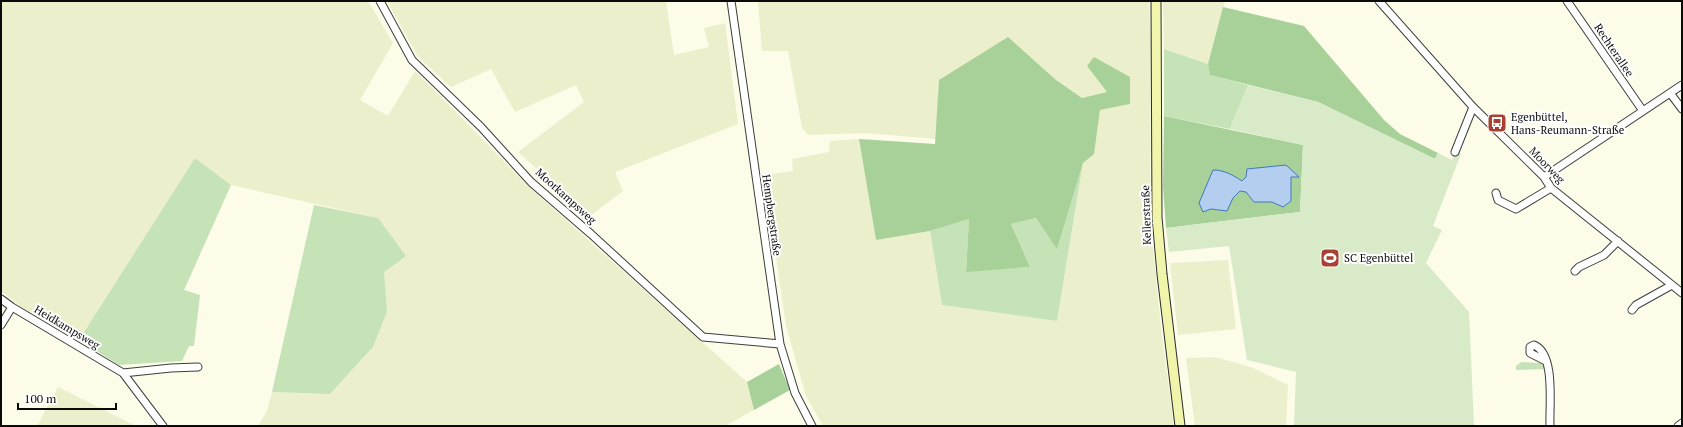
<svg xmlns="http://www.w3.org/2000/svg" width="1683" height="427" font-family="'PT Serif',serif">
<style>
.farmland{fill:#ecefcc}
.green{fill:#c6e2b7}
.forest{fill:#a8d199}
.pitch{fill:#d9eac8}
.water{fill:#b3ceee;stroke:#4378bc}
.lines{fill:none;stroke-linecap:round;stroke-linejoin:round}
.minor-casing{stroke:#3d3d3d;stroke-width:9}
.secondary-casing{stroke:#2c2c2c;stroke-width:11}
.minor{stroke:#fff;stroke-width:7}
.secondary{stroke:#f1f5ab;stroke-width:9}
.labels{text-anchor:middle;dominant-baseline:central;stroke-width:4;stroke-linejoin:round;paint-order:stroke}
.street-label{font-size:11px;fill:#0a0a0a;stroke:#fff}
.poi-label{font-size:11px;fill:#0a0a0a;stroke:#fff;text-anchor:start}
</style>
<rect width="100%" height="100%" fill="#fcfce9"/>
<path class="farmland" d="M1,1H368L393,43L360,100L388,116L415,71L455,111L526,184L747,382L754,410L725,426H258L267,411L272,392L330,394L373,347L387,312L378,218L231,185L195,158L79,340L20,306L1,291Z
M387,1H666L674,55L709,47L704,28L725,23L738,124L615,172L623,191L590,216L518,152L584,102L576,85L515,112L491,69L451,87L418,57Z
M763,1H1024L1025,2L1149,1L1151,52L1150,197L1152,237L1161,328L1174,426H823L806,396L786,326L764,175L793,171L792,159L829,152L830,141L859,139L876,240L930,231L942,305L1057,321L1083,163L1094,154L1100,110L1130,104L1087,66L1107,92L1082,98L1056,80H939L936,139L866,133L808,135L802,128L788,51H762L758,2Z
M1163,1H1225L1208,64L1164,49Z
M1228,260L1236,329L1178,335L1170,263Z
M1215,357L1251,367L1288,385L1286,426H1195L1186,358Z
M58,387L136,426H37Z"/>
<path class="green" d="M1164,49L1208,64L1210,75L1248,85L1230,129L1164,116Z
M195,158L231,185L184,290L200,295L194,346H189L182,361L119,365L79,340Z
M1083,163L1057,321L942,305L930,231L969,219L966,271L1030,267L1011,224L1036,218L1057,248Z
M314,205L378,218L406,256L384,272L387,312L373,347L330,394L272,392Z
M1521,362L1544,363L1546,369L1516,370V366Z"/>
<path class="forest" d="M1223,7L1304,26L1384,120L1400,134L1438,153L1435,159L1318,102L1210,75L1208,64Z
M1008,37L1056,80L1082,98L1107,92L1087,66L1094,57L1130,77V104L1100,110L1094,154L1083,163L1057,249L1036,218L1011,224L1030,267L966,272L969,219L930,231L876,240L859,139L935,144L939,80Z
M1164,116L1303,145L1300,212L1166,228L1163,187Z
M779,364L790,390L754,410L747,382Z"/>
<path class="pitch" d="M1248,85L1318,102L1435,159L1438,153L1452,160L1455,152L1461,154L1433,226L1442,230L1426,263L1469,312L1474,426H1294L1296,372L1247,360L1229,246L1169,252L1166,228L1300,212L1303,145L1230,129Z"/>
<path class="water" d="M1286,165L1299,177H1291V201L1283,207L1272,202H1254L1246,192L1240,191L1233,198L1227,211L1211,209L1203,212L1199,203L1213,170C1224,170 1233,175 1242,181L1246,177L1247,169Z"/>
<g class="lines">
<g class="minor-casing">
<path id="minor" d="M380,1L412,60L481,127L531,182L591,234L703,337L780,344
M731,1L780,344L795,393L812,426
M1379,1L1473,107L1544,177L1551,188L1682,293
M1567,1L1643,111
M1670,93L1682,109
M1455,152L1473,107
M1544,177L1682,85
M1496,193L1498,200L1516,209L1551,188
M1575,271L1579,267L1604,255L1618,241
M1,299L12,307L123,373L163,426
M1632,310L1636,305L1672,285
M1,325L12,307
M1546,361L1530,353V347L1534,345C1556,354 1549,406 1550,426
M123,373L171,368L198,367
M1678,426L1682,423"/>
</g>
<g class="secondary-casing">
<path id="secondary" d="M1156,1L1157,217L1162,274L1180,426"/>
</g>
<use href="#minor" class="minor"/>
<use href="#secondary" class="secondary"/>
</g>
<defs>
<g id="bus-square" transform="scale(1)"><rect x="-9" y="-9" width="18" height="18" rx="4" fill="#a84133" stroke="#fff"/><path d="M-5-6H5V4H4V6H2V4H-2V6H-4V4H-5ZM-3.5-4V0h7V-4ZM-3.5 1.2v1.5H-2V1.2ZM2 1.2v1.5H3.5V1.2Z" fill="#fff"/></g>
<g id="stadium-square" transform="scale(1)"><rect x="-9" y="-9" width="18" height="18" rx="4" fill="#a84133" stroke="#fff"/><path d="M0-5a6.5 5 0 1 0 0 10a6.5 5 0 1 0 0-10ZM-3.5-1.8h7v3.6h-7Z" fill="#fff"/></g>
</defs>
<g fill-rule="evenodd">
<use href="#bus-square" x="1497" y="123"/>
<use href="#stadium-square" x="1330" y="258"/>
</g>
<g class="labels">
<g class="street-label">
<text transform="translate(1614 50) rotate(56)">Rechterallee</text>
<text transform="translate(1547 165) rotate(46)">Moorweg</text>
<text transform="translate(566 196) rotate(42)">Moorkampsweg</text>
<text transform="translate(772 215) rotate(82)">Hempbergstraße</text>
<text transform="translate(1146 215) rotate(-92)">Kellerstraße</text>
<text transform="translate(67 327) rotate(31)">Heidkampsweg</text>
</g>
<g class="poi-label">
<text x="1511" y="117">Egenbüttel,<tspan x="1511" dy="13">Hans-Reumann-Straße</tspan></text>
<text x="1344" y="258">SC Egenbüttel</text>
</g>
</g>
<rect width="1683" height="427" fill="none" stroke="#0a0a0a" stroke-width="4"/>
<path d="M18 403v6h98v-6" fill="none" stroke="#0a0a0a" stroke-width="2"/>
<text x="24" y="403" font-size="12" fill="#0a0a0a" stroke="#ffffff" stroke-width="3" paint-order="stroke">100 m</text>
</svg>
